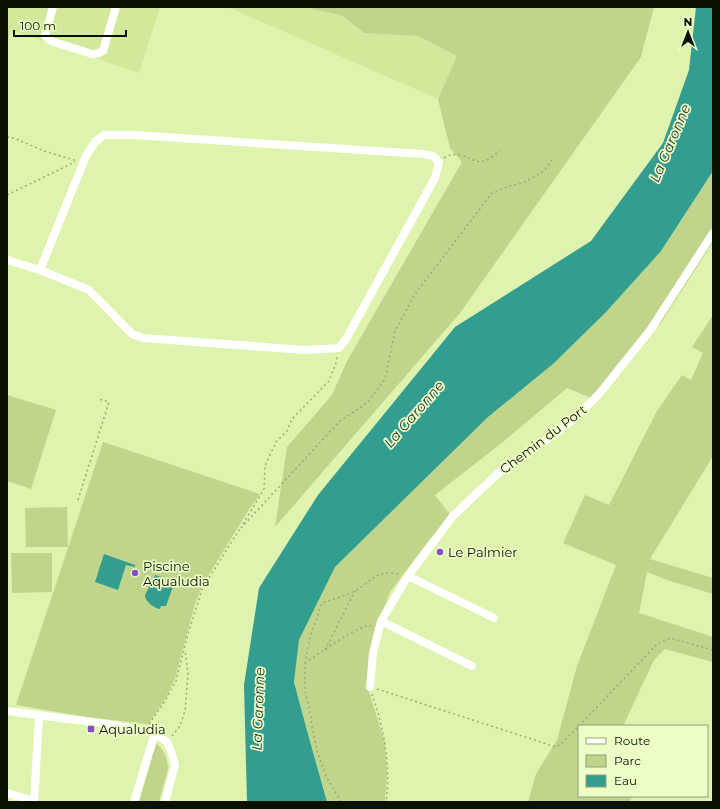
<svg xmlns="http://www.w3.org/2000/svg" width="720" height="809" font-family="Montserrat,sans-serif">
<style>
.built{fill:#d2e99c}
.green{fill:#bfd58c}
.water{fill:#339d8f}
.lines{fill:none;stroke-linecap:round;stroke-linejoin:round}
.path{stroke:#9bab76;stroke-width:1.5;stroke-dasharray:2 3;stroke-linecap:butt}
.minor{stroke:#fff;stroke-width:8}
.poi-dot{fill:#864fc7;stroke:#edfec6;stroke-width:1.5}
.labels{text-anchor:middle;dominant-baseline:central;stroke-width:3.5;stroke-linejoin:round;paint-order:stroke}
.street-label{font-size:13px;fill:#0b1100;stroke:#edfec6}
.poi-label{font-size:13px;fill:#0b1100;stroke:#edfec6;text-anchor:start}
.water-label{font-size:14px;font-style:italic;fill:#1e3632;stroke:#edfec6}
</style>
<rect width="100%" height="100%" fill="#def3ad"/>
<path class="built" d="M7,7H160L139,73L11,30L7,44Z
M228,7H311V9L341,15L364,33L418,36L458,56L438,99Z"/>
<path class="green" d="M311,7H654L641,57L460,313L275,527L287,447L332,395L347,361L462,162L450,148L438,99L457,56L418,36L364,33L341,15L311,9Z
M713,171V242L661,323L622,360L591,398L567,388L503,442L435,495L451,516L429,540L390,592L375,632L367,685L385,743L387,772L385,802H327L306,727L294,682L299,640L335,567L488,417L553,364L661,251Z
M713,315V456L650,559L713,578V594L667,580L647,572L639,613L713,637V662L665,649L654,660L623,726H579V796H633L629,802H528L536,774L557,740L577,666L616,565L563,543L585,495L609,505L657,411L682,375L691,380L703,353L692,347Z
M7,395L56,410L31,489L7,481Z
M103,442L260,494L248,511L202,586L195,604L175,679L166,698L149,723L146,724L87,717L16,705Z
M67,507L68,547H26L25,508Z
M11,553H52V592L12,593Z
M156,743C164,750 168,758 168,769L159,802H139Z"/>
<path class="water" d="M696,7H713V171L661,251L606,312L553,364L488,417L335,567L299,640L294,682L306,727L327,802H247L244,685L259,588L318,495L455,327L591,241L663,143L689,70Z
M104,554L135,565V567L126,565L118,590L95,582Z
M155,575L161,577L158,584L159,587L169,584L171,579L175,581L166,606H161L160,609C154,608 146,602 145,596C145,594 154,579 155,575Z"/>
<g class="lines">
<path class="path" d="M7,137L14,138L44,151L77,161
M444,158C462,147 471,165 484,161C489,160 495,154 500,151
M7,195L75,162
M78,500L109,402L99,399
M243,524L264,489L265,466L276,442L287,431L292,419L329,381C332,371 336,367 337,356
M241,528L340,421L368,402L385,379L395,331L415,294L492,193L507,187L525,182L544,171L552,160
M325,650L355,591
M305,663C318,655 361,622 372,626
M377,689L556,747L560,745L579,726
M372,694C384,728 391,766 386,802
M149,724L165,701L176,681L188,634L202,589L241,527
M579,726L658,643L670,638L713,650
M172,736L180,726L185,711L188,674L185,650
M341,802L326,776L318,754L312,727L311,717L305,690V663L310,637L322,603C333,599 345,596 355,591C374,580 377,568 401,575"/>
<path class="minor" d="M53,7L45,36L51,41L92,54H96L103,51L116,7
M7,260L40,270L89,290L132,334L143,338L305,350L339,348L346,339L435,178L439,162L433,156L423,154L134,135H104L95,142L86,156L40,270
M408,576L494,618
M381,621L472,666
M370,687L373,653L381,621L408,576L453,516L475,495L503,469L558,432L578,415L599,394L651,329L713,233
M7,711L107,724L155,733L167,742L171,751L175,765L165,802
M7,793L34,801
M34,802L39,716
M134,802L155,733"/>
</g>
<g class="poi-dot">
<circle cx="440" cy="552" r="4"/>
<circle cx="135" cy="573" r="4"/>
<rect x="87" y="725" width="8" height="8" rx="2"/>
</g>
<g class="labels">
<g class="street-label">
<text transform="translate(543 439) rotate(-37)">Chemin du Port</text>
</g>
<g class="poi-label">
<text x="448" y="552">Le Palmier</text>
<text x="143" y="566">Piscine<tspan x="143" dy="15">Aqualudia</tspan></text>
<text x="99" y="729">Aqualudia</text>
</g>
<g class="water-label">
<text transform="translate(670 143) rotate(-67)">La Garonne</text>
<text transform="translate(414 414) rotate(-49)">La Garonne</text>
<text transform="translate(258 709) rotate(-88)">La Garonne</text>
</g>
</g>
<rect width="720" height="809" fill="none" stroke="#0b1100" stroke-width="16"/>
<rect x="578" y="725" width="130" height="72" fill="#edfec6" stroke="#939f77"/>
<rect x="586" y="738" width="20" height="6" fill="#ffffff" stroke="#939f77"/>
<text x="614" y="745" font-size="12" fill="#0b1100">Route</text>
<rect x="586" y="755" width="20" height="12" fill="#bfd58c" stroke="#939f77"/>
<text x="614" y="765" font-size="12" fill="#0b1100">Parc</text>
<rect x="586" y="775" width="20" height="12" fill="#339d8f" stroke="#939f77"/>
<text x="614" y="785" font-size="12" fill="#0b1100">Eau</text>
<g transform="translate(688 32)" stroke="#edfec6" stroke-width="3" paint-order="stroke">
<path d="M0-3L7 15L0 10L-7 15Z" fill="#0b1100"/>
<text y="-6" font-size="11" font-weight="bold" text-anchor="middle" fill="#0b1100">N</text>
</g>
<path d="M14 30v6h112v-6" fill="none" stroke="#0b1100" stroke-width="2"/>
<text x="20" y="30" font-size="12" fill="#0b1100" stroke="#edfec6" stroke-width="3" paint-order="stroke">100 m</text>
</svg>
